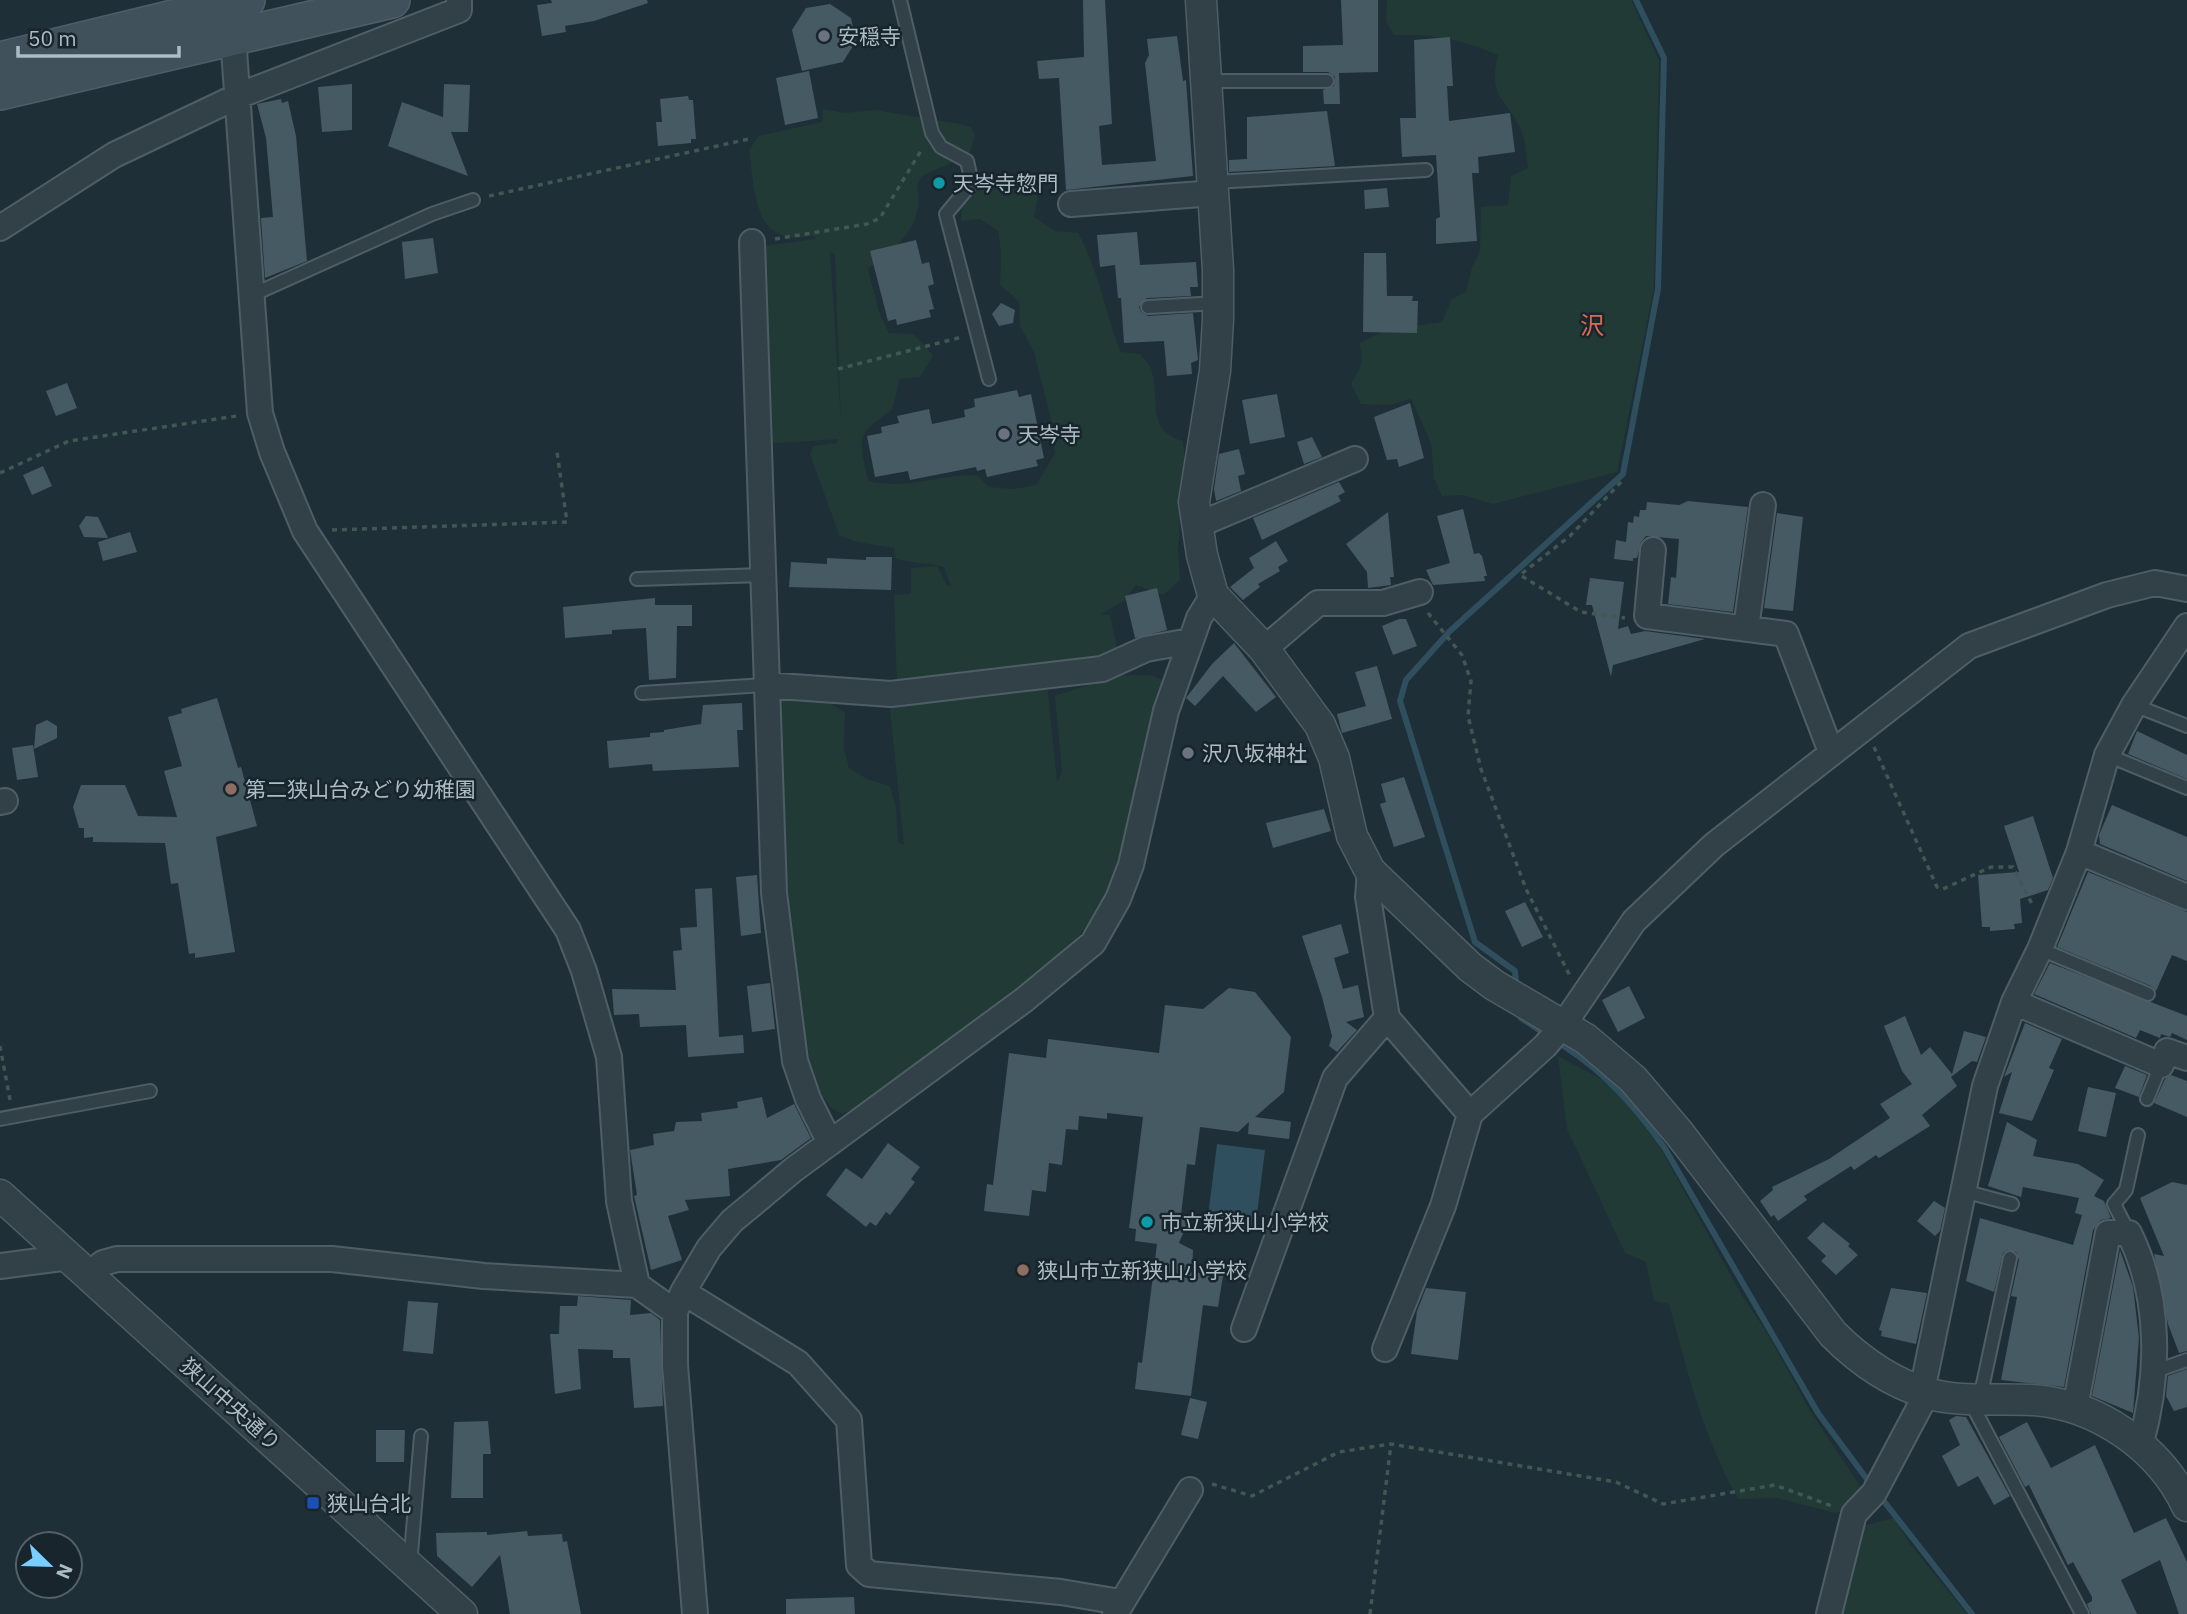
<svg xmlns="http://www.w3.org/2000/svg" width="2187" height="1614" font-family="'IBM Plex Sans','Noto Sans JP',sans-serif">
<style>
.green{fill:#213a36;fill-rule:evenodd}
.water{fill:#2f4e5e}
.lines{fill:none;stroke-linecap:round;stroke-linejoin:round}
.stream{stroke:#2f4e5e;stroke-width:6}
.building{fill:#465a64}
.service-casing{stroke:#4f5e66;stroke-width:16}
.minor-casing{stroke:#4f5e66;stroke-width:28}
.tertiary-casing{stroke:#4f5e66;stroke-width:33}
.secondary-casing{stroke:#4f5e66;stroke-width:38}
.path{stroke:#405754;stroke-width:3.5;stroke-dasharray:5 5;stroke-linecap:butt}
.service{stroke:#324148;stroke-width:12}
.minor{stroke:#324148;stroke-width:24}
.tertiary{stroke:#324148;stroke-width:30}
.secondary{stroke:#40515b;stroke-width:35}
.worship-dot{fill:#6b7280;stroke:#18252c;stroke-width:2.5}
.culture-dot{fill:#0f9aa8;stroke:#18252c;stroke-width:2.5}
.education-dot{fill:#8d6e63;stroke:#18252c;stroke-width:2.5}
.transit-dot{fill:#1a4fb4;stroke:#18252c;stroke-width:2.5}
.labels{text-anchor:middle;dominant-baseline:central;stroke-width:5;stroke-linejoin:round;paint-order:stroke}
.poi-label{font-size:21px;fill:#acbcc5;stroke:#18252c;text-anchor:start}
.street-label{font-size:21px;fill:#acbcc5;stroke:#18252c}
.quarter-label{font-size:24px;fill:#d96b53;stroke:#18252c}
</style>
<rect width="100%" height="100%" fill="#1e2f37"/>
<path class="green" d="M1387,0H1631L1659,60L1654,287L1617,472L1493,504L1463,495L1442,496L1434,478L1431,443L1411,399L1390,405L1361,404L1351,383C1362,369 1364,360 1359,343L1386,330L1442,322L1452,299L1466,292L1472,267L1480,251L1481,207L1508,205L1511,176L1528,168C1526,156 1526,141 1521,130C1506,96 1487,99 1498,55C1461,39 1434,34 1394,35L1386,21Z
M823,109L845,113L875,110L960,124L971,127L975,136L969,155L922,176L917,185C925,226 898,246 868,269L879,312L889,333L914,334L933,356L920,377L900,379L892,410C853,436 860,439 868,481C909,490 937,474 977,475L989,487L1013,489L1036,485L1055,453L1051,419L1034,352L1020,326L1019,301L1000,285L1001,253L998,231L980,219L961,221L962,204C987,180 997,184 1029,186L1038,195L1034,217L1055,231L1078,233C1099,270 1105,313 1121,352L1140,354C1144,359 1151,365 1152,372C1160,402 1146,430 1183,441L1185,463L1178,548L1180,580L1163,595L1136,585L1124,601L1101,614L1110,615L1119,657L897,684L894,595L911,594V568L937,566L947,586H951L944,567C927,562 911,564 895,558L894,548L857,542L839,535L810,454L813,446L837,443L838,439L765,444L757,247L816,239L812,236C753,248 755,192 749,150L759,136L822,122ZM830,252L835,255L841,424V423Z
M1117,675H1150L1163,680L1141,761L1128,846L1110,896L1063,956L860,1106L842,1114L831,1108L801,1064L784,907L778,698L827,702L845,712L844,748L849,768L867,779L890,786L896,807L898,842L904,845L889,701L1047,683L1057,782L1062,772L1055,696Z
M1558,1056L1610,1084L1657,1142L1741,1294L1766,1331L1812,1414L1861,1487L1855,1508L1835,1513L1777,1498L1738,1499C1704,1439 1687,1370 1669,1304L1654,1301L1646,1262L1625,1253L1567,1129Z
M1894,1518L1910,1544L1967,1614H1838L1863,1526Z"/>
<path class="water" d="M1217,1144L1265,1150L1255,1230L1207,1224Z"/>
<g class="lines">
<path class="stream" d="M1516,982L1515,971L1475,942L1400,701L1406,680L1450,631L1623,474L1658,289L1664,58L1636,0
M1520,1012L1521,1018L1548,1036
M1565,1047C1606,1073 1636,1108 1664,1147L1818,1413L1872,1486
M1879,1495L1972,1614"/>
</g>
<path class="building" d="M551,0H647L648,3L594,21L565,26L566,32L542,36L537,5L552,3Z
M1083,0H1105L1112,124L1099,126L1102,165L1156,161L1145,63L1149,55L1147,39L1177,36L1183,81L1186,80L1193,176L1066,190L1059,78L1039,79L1037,61L1084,57Z
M1341,0H1378V72L1339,73L1340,104H1324L1323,90L1334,86L1335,77L1328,72H1303V46L1343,45Z
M830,4L851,18L856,41L843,62L802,71L792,30L806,8Z
M1450,37L1453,86H1447L1449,121L1510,113L1515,152L1478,157L1479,173H1472L1477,241L1436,244V219L1440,217L1436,155L1402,157L1400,118H1416L1414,40Z
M809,71L818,118L785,125L776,78Z
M352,84V130L322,132L318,87Z
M444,84L470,85L468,132H451L468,176L388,146L402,102L443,117Z
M688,96L689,100H693L696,139H691V143L658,146L656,122H662L660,99Z
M281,99L282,103L288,101L296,136L307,261L265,278L261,218L273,217L266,138L257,104Z
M1327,111L1335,166L1229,172V160L1247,159V117Z
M1387,188L1389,207L1365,209L1364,190Z
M1137,232L1140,265L1196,262L1198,287H1190L1191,296L1147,298L1139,307L1141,312L1148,316L1193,313L1198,360L1191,363L1192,374L1167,376L1164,341L1124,343L1121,298H1118L1115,265L1100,267L1097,235Z
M433,238L438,273L405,279L402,242Z
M916,240L922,264L929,262L934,284L928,286L934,309L929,310L931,317L897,325L896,319L888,321L870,251Z
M1364,253H1386L1387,296H1413L1412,301H1418L1417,333L1363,332Z
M1001,303L1015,310L1013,323L999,326L992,314Z
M67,383L77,408L56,416L46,391Z
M1017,390L1019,397L1031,394L1044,458L1036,460L1038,466L987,477L985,469L977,471L976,467L910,480L908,471L875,477L867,436L882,433L881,427L899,423L897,416L929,409L932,424L965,417L964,410L975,407L974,399Z
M1277,394L1285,437L1250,444L1242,400Z
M1410,403L1424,458L1399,467L1397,459L1387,460L1374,417Z
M1312,437L1322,457L1304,464L1297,442Z
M1239,449L1245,474L1238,476L1241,491L1216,501L1214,489L1219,454Z
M43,466L52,486L32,495L23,475Z
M1339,482L1345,492L1338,496L1341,501L1262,540L1253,518Z
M1688,501L1748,507L1733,612L1668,604L1671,577L1676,578L1679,539L1646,536L1641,542L1637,558H1633V561L1614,559L1616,540L1626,542L1628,522L1633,523L1634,516L1639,517L1640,510H1646L1647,502L1679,505Z
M1463,509L1474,554L1479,553L1482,556L1487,576H1484L1485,581L1433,585L1426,570L1450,563L1437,516Z
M1388,512L1394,577H1390L1391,585L1368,588L1367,572L1346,544Z
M1777,513L1803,517L1793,611L1764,608Z
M86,516L98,517L108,538L84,537L79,526Z
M130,532L137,552L103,561L98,542Z
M1276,541L1288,561L1278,567L1280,571L1258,584L1260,587L1243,600L1230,587L1254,568L1249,558Z
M866,557H892L891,590L789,587L791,562L827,564V558L866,560Z
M1590,578L1624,582L1618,629L1628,626L1631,634L1645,631L1705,639L1613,665L1611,677L1592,605H1586Z
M1157,588L1167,630L1135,638L1125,596Z
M655,598V605H692V626H677L676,678L649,680L646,628L612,630V634L565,638L563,607Z
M1399,619H1406L1417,646L1393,655L1382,626Z
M1234,643L1276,697L1256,712L1223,676L1195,706L1186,698L1212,664Z
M1377,666L1392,719L1342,733L1337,714L1366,706L1355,672Z
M217,698L238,768L241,767L257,826L216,837L235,952L195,958V953L189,954L178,883L171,884L165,843L93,842V837L84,838V828H79L73,807L81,785H125L138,816L177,817L164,771L182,766L168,717L182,713L181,709Z
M742,703L743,730H737L739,767L653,771L652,764L609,768L607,741L650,737V733L664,732V730L701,724L703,705Z
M47,720L57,726V738L34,749L36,725Z
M2137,731L2187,755V779L2128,754Z
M33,745L38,777L17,780L12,748Z
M1404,777L1425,837L1394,847L1380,804L1386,802L1381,784Z
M2112,805L2187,837V881L2100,844L2099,835Z
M1324,809L1331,831L1273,848L1266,823Z
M2033,816L2053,878L2048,890L2020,899L2022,923L2014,924L2015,929L1990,931V927H1982L1978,875L2019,872L2004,826Z
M2088,872L2187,912V961L2172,955L2156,991L2151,986L2057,947Z
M757,875L761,933L741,936L736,877Z
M712,888L719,1037L743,1035L744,1053L688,1057L686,1025L640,1027L639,1014L614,1015L612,989L676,990L673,951L682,950L680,928L697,927L695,889Z
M1525,902L1543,937L1522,947L1505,911Z
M1341,924L1349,953L1334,958L1343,989L1358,985L1364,1017L1346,1022L1357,1030L1337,1052L1329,1046L1332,1036L1322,997L1302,936Z
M2050,963L2187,1016V1040L2172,1033L2170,1037L2161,1034L2160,1038L2140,1030L2136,1038L2034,994Z
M770,983L775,1029L752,1032L747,986Z
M1629,986L1645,1018L1618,1032L1602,1000Z
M1229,988L1255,992L1291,1037L1284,1092L1255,1117L1291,1122L1289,1139L1248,1134L1249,1122L1238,1132L1200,1127L1195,1165L1187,1164L1181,1215L1189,1219L1179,1243L1193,1250L1192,1272L1223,1276L1218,1307L1203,1305L1191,1396L1135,1389L1138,1362L1142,1363L1157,1244L1135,1241L1136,1229L1129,1228L1143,1117L1107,1113V1119L1079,1116L1078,1130L1066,1129L1062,1165L1049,1163L1046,1192L1032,1190L1029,1216L984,1211L987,1184L993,1185L1009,1053L1046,1058L1048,1039L1159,1053L1165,1005L1203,1009Z
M1905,1016L1921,1055L1930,1047L1952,1074L1964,1031L1986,1037L1977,1062L1972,1061L1951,1077L1957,1086L1922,1115L1930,1126L1879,1158L1876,1155L1854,1170L1851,1166L1804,1196L1807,1200L1778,1221L1774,1215L1771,1217L1760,1201L1773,1190L1772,1187L1829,1159L1890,1118L1880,1104L1912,1084L1902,1071L1884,1026Z
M2025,1023L2062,1039L2049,1068L2054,1070L2032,1121L1999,1113L2012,1072L2004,1077Z
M2125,1066L2147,1075L2139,1097L2115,1088Z
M2171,1075L2187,1081V1117L2154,1103L2165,1079Z
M2088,1087L2116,1093L2106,1137L2078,1131Z
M762,1097L767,1118L794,1104L811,1138L781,1160L728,1169L730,1196L685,1200L689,1210L668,1216L682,1260L651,1270L634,1196L637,1195L630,1150L654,1145L653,1134L674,1131L676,1122L702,1121L701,1113L738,1108L737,1102Z
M2007,1122L2037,1140L2033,1156L2078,1164L2104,1180L2094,1196L2104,1201L2111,1218L2101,1220L2093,1230L2064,1387L2001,1380L2017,1297L2011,1296L2019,1260L2016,1252L2008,1250L2003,1253L1994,1292L1966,1281L1980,1218L2073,1245L2082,1215L2075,1213L2079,1198L2023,1187L2021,1197L1988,1186Z
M888,1143L920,1167L911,1179L915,1182L890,1215L886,1212L876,1226L870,1222L866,1227L826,1195L846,1168L862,1179Z
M2172,1182L2187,1185V1351L2179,1353L2168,1324L2154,1254L2164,1256L2140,1198Z
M1934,1201L1945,1208L1940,1231L1935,1236L1917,1221Z
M1823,1222L1850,1244L1848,1246L1858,1255L1836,1275L1821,1261L1826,1256L1807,1238Z
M2120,1250L2133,1287L2139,1338L2133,1413L2092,1396Z
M1426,1288L1466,1292L1458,1360L1411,1354L1417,1311Z
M1891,1288L1927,1293L1916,1344L1881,1336L1882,1331L1879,1330Z
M578,1296L631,1300L630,1315L651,1313L660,1320L663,1406L634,1408L630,1358H613V1350L578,1349L581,1389L555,1394L550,1334H559L560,1306H577Z
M408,1301L438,1303L433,1354L403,1351Z
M2187,1369V1407L2174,1411L2166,1396L2168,1376Z
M1190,1398L1207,1402L1198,1439L1181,1435Z
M1956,1416L1966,1417L2010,1496L1994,1505L1978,1476L1958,1487L1942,1456L1960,1445L1949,1420Z
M488,1421L491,1454H483V1498H451L454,1422Z
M2027,1422L2051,1468L2095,1445L2134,1533L2166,1518L2187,1562V1614H2179L2160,1560L2121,1580L2137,1614H2091L2087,1604L2092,1601V1597L2073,1562L2068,1565L2029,1485L2025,1487L1999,1437Z
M376,1430H405L404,1462H376Z
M527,1531L528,1536L562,1534L563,1542L567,1541L581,1614H510L500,1555L472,1587L437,1556L436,1533L487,1532V1535Z
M854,1597L855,1614H786V1599Z"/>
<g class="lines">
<g class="service-casing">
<path id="service" d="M900,0L932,133L941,147L967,161L972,183L946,214L989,379
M1207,81H1327
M1214,182L1426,170
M250,296L432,214L473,200
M1148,307L1218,303
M637,579L763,575
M642,693L765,685
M2134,705L2187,726
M2107,755L2187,788
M2040,949L2148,994
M2147,1099L2161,1065
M0,1119L150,1091
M1963,1191L2012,1204
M2129,1233L2114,1204L2126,1190L2138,1135
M2153,1372L2187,1360
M1980,1398L2010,1258
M1969,1399L2082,1614
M410,1565L421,1436"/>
</g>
<g class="minor-casing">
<path id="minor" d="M233,36L260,413L272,452L305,531L568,930L584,971L609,1057L619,1201L637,1285L675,1312
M1071,204L1214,193
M0,228L114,155L238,96L459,10V0
M752,242L774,893L795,1061L808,1099L830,1143
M1198,525L1355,459
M1653,550L1647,616L1786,634L1831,752
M1746,628L1763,505
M1264,649L1318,603H1383L1420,592
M765,685L891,694L1102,669L1146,649L1190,641
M0,802L5,801
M2079,852L2187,897
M1370,871L1368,897L1387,1018L1470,1114
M2014,1002L2161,1065L2167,1051L2187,1058
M0,1266L70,1257
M89,1274L103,1263L117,1259H332L484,1276L637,1285
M683,1292L798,1363L849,1420L859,1565L869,1574L1061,1592L1120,1602
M1244,1329L1335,1078L1387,1018
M1385,1349L1443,1206L1470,1114L1545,1046L1564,1024L1634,921L1714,845L1969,646L2107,595L2155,583L2187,589
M1922,1391L1985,1086L2014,1002L2040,949L2079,852L2107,755L2134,705L2187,626
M2075,1408L2108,1233H2129C2161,1297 2160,1377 2140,1446
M695,1614L675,1365V1312L683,1292L709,1248L732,1221L755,1202L793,1170L1024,1000L1093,943L1118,899L1131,865L1166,711L1199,618L1213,595
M1115,1614L1190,1490
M1829,1614L1854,1514L1874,1493L1927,1393"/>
</g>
<g class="tertiary-casing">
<path id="tertiary" d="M1201,0L1218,270V319L1215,371L1194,502L1202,555L1213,595L1264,649L1320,725L1334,758L1352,836L1370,871L1470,967L1494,985L1586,1039L1633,1079L1679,1133L1833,1334C1859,1360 1890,1382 1926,1393C1960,1403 1998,1398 2032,1400C2097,1404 2160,1448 2187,1506
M0,1195L462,1614"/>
</g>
<g class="secondary-casing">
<path id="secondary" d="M0,60L247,0
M0,92L392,0"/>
</g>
<path class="path" d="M489,196L749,139
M775,239L867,224L880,218L922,149
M838,369L962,337
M0,473L69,441L237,416
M1621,482L1570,536L1520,575L1581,612L1625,618
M332,530L567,522L557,452
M1428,613L1462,655L1471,681L1468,716L1481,769L1526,889L1570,976
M1874,747L1937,887L1943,889L1991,867H2013L2033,906
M0,1046L10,1100
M1212,1484L1252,1496L1339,1452L1391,1444L1616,1482L1663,1504L1775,1485L1832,1506
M1370,1614L1391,1444"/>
<use href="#service" class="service"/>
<use href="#minor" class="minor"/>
<use href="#tertiary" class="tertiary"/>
<use href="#secondary" class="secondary"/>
</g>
<g class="worship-dot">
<circle cx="824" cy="36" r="7"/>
<circle cx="1004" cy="434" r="7"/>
<circle cx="1188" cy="753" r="7"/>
</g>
<g class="culture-dot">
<circle cx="939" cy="183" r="7"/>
<circle cx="1147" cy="1222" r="7"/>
</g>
<g class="education-dot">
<circle cx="231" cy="789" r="7"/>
<circle cx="1023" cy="1270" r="7"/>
</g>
<rect class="transit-dot" x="306" y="1496" width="14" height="14" rx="3.5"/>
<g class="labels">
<g class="poi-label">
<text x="838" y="36">安穏寺</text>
<text x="953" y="183">天岑寺惣門</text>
<text x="1018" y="434">天岑寺</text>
<text x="1202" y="753">沢八坂神社</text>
<text x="245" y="789">第二狭山台みどり幼稚園</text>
<text x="1161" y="1222">市立新狭山小学校</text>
<text x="1037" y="1270">狭山市立新狭山小学校</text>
<text x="327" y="1503">狭山台北</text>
</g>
<g class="street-label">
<text transform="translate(231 1404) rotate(42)">狭山中央通り</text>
</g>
<g class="quarter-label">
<text x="1592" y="325">沢</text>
</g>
</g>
<g transform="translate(49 1565) rotate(113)"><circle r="33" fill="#18252c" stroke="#536169" stroke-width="2"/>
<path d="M0-5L12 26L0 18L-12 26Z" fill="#78cefe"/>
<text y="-10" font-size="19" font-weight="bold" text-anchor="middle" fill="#acbcc5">N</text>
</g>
<path d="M18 46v10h161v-10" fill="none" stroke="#acbcc5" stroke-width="3.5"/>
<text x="28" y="46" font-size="21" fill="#acbcc5" stroke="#18252c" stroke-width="5" paint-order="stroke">50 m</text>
</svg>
